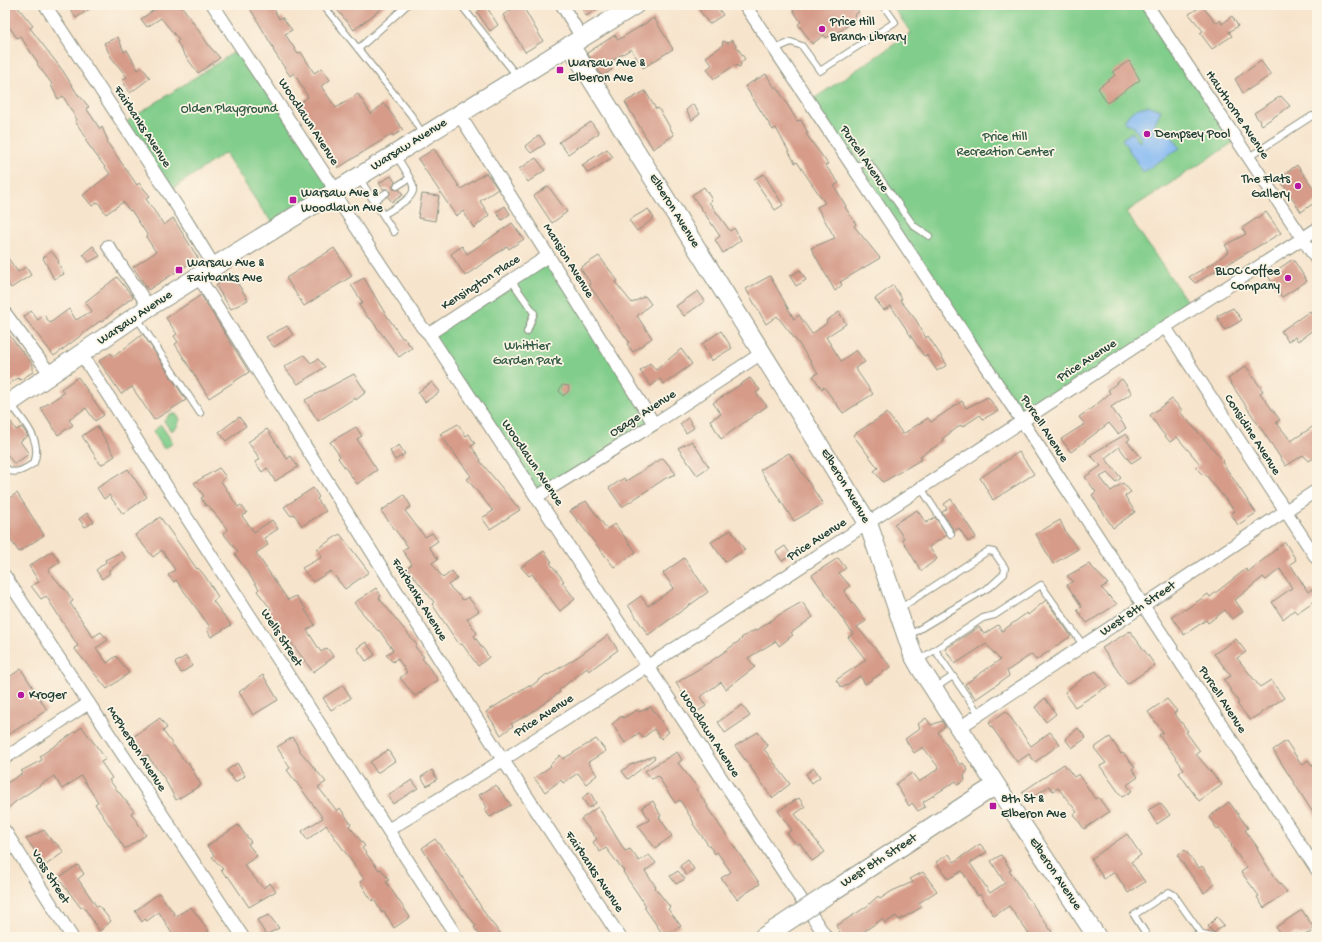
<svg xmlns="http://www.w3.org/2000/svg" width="1322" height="942" font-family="'Gochi Hand',sans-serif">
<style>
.green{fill:#81cd8b;stroke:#508560}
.water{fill:#84b9f3;stroke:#527b94}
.building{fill:#d69b89}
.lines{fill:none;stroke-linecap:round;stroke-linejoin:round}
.lane-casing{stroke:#8b9080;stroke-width:8}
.street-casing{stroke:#8b9080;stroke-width:14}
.secondary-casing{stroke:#8b9080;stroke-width:20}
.lane{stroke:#fff;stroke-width:6}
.street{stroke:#fff;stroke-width:12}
.secondary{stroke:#fff;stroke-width:18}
.secondary-bridge-casing{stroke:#8b9080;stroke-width:20;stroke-linecap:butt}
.secondary-bridge{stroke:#fff;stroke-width:18}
.poi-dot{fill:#b5179e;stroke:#fcf5e5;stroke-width:1.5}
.labels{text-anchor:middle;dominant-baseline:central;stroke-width:3.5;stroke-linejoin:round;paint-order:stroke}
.poi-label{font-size:13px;fill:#1f3d34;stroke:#fcf5e5;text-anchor:start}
.park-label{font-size:13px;fill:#335a45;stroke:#fcf5e5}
.street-label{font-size:13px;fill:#1f3d34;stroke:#fcf5e5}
</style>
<rect width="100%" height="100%" fill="#fcf5e5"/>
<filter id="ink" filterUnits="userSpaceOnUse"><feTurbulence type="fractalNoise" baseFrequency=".025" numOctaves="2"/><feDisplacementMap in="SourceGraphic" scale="8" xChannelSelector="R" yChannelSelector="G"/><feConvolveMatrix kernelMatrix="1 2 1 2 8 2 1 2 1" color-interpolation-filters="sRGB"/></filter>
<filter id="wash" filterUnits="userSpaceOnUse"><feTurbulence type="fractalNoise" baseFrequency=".012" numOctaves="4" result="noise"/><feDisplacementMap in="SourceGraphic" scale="16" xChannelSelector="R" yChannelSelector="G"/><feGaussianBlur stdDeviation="0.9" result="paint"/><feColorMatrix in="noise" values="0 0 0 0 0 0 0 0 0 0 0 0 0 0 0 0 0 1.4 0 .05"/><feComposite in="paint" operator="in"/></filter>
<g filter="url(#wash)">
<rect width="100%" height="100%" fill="#f7e4cc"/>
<path class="green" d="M892,5H1147L1237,140L1126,212L1192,309L1022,421L809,102L911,33Z
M242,47L336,191L277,227L263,211L225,153L168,192L123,124Z
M548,256L654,424L538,496L429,334Z
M170,414H176L180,419L177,427L171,431L164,421Z
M161,425L173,443L164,449L153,431Z"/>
<path class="water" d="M1149,106L1161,110L1153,127L1156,132L1165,126L1180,148L1143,172L1122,139L1132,132L1139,142L1142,140L1133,126L1124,122C1130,111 1136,107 1149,106Z"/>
<g id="blocks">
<path class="building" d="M5,5H16L33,26L30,28L63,71L78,95H79L89,107L86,108L100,129L102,127L108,141L107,142L137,185L139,183L150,196L146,199L164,225L173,218L198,258L148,290L133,267L156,252L146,237L148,236L131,210L130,211L123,202L106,214L98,202L92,206L83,195L110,174L85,140L87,139L75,121L77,120L63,96L58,99L51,85L52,84L37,64L38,63L20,36L17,38L5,21Z
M78,5H96L76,18L71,10Z
M161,5H181L210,47L220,58L198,73L184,54L177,42L179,40L161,18L147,27L141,19Z
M248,5H272L279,19L282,17L292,30L285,34L298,54L301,52L314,73L322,68L330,80L321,86L336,108L358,94L371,114L384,103L403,130L393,136L392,134L338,168L297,105L308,97L294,73L290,76L273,50L274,49Z
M333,5H386L354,30Z
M519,5H522L543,41L525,52L503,15Z
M580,5H604L586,16Z
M696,5H716L723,15L709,24Z
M800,5H854L859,12L854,15L856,18L849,22L850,24L834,35L833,33L826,38L824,35L812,44L798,24L801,22L793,10Z
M486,6L498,25L490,31L477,12Z
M1202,6L1216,23L1220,20L1222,24L1232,16L1238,26L1229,32L1232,36L1212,49L1200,33L1203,31L1189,14Z
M654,18L673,49L643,68L631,49L608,63L612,70L602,76L587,53L615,35L618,40Z
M118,37L124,52L127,50L138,70L142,67L150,78L130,93L122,80L127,77L111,57L104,43Z
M732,40L745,59L741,62L740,67L735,65L714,79L707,69L712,65L706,57L722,46L723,41L728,43Z
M1129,61L1140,80L1107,103L1098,88L1115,75L1112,72Z
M1261,61L1271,75L1243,93L1235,79Z
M766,74L775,88L777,87L797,121L801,120L808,133L806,134L828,164L825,165L839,183L834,186L846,206L845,207L856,224L854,226L880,258L840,282L842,285L835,291L811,248L835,238L817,207L825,203L797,162L795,163L776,128L773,130L745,86Z
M645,91L656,109L658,108L664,117L674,135L653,149L625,102Z
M1281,96L1290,106L1262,125L1254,113Z
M693,104L700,114L692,120L686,110Z
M591,122L599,133L568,154L559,142Z
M539,135L545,144L531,153L525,146Z
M434,149L461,189L486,173L498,189L480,201L489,215L474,228L463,211L456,216L418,159Z
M607,149L613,157L588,173L582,165Z
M536,158L545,170L528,182L519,169Z
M1297,165L1317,193V201L1301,212L1279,178Z
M764,174L783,205L775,210L754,179Z
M391,176L395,182L393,186V189L400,190L403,195L392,202L388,197L390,191L388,189H383L379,183Z
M548,186L567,212L552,223L534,196Z
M704,187L712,200L709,202L730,231L734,228L741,240L723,253L715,240L720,236L692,195Z
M422,194L439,196L435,221L418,218Z
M505,206L510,214L502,220L496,212Z
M648,209L654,218L637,231L629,220Z
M1266,212L1281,233L1195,283L1189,277L1215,262L1229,251L1225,245L1246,234L1242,228Z
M512,223L524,239L509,249L507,246L465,276L451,254L462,246L467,254Z
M93,246L100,256L89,262L83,254Z
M334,248L352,276L304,306L286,278Z
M51,251L59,261L58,262L64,274L54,279L43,258Z
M5,254L18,272L26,267L31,275L11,288L5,280Z
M599,256L618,281L615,282L632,303L645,296L651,304L637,316L652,338L633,352L627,344L629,342L589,285L591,284L580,268Z
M1293,259L1307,281L1282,297L1268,276Z
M800,270L806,280L796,286L790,276Z
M232,274L248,300L231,309L216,286Z
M770,276L794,319L799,315L812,334L827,323L826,321L839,312L846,324L826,337L841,361L856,350L865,362L855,368L873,394L843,413L824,387L822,389L813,376L818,373L799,344L777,316L766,324L746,289Z
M117,277L133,297L101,322L100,321L54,356L24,317L31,311L38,320L44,315L50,323L69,309L76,320L92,311L85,302Z
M364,278L383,310L402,338H404L412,348L399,357L370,318L369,319L359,305L363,303L351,285Z
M893,285L902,299L900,300L916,320L926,338L928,336L947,365L937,371L927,355L924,356L891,306L884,310L875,299Z
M698,291L705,301L684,316L676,306Z
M201,295L249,372L209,398L175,344L178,342L174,336L177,334L166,318Z
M1233,308L1242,320L1225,330L1217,316Z
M1310,311L1317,322V327L1298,341L1295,337L1288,341L1281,331Z
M287,326L293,335L274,347L266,337Z
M5,330L33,365V372L20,380L18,378L5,387Z
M721,331L732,348L711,361L702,344Z
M143,334L186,400L154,420L132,387L121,394L99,361L111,353L113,357Z
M681,349L692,364L664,384L660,379L651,386L640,371L650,363L656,370Z
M304,355L311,363L318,359L325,367L298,384L284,367Z
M1246,366L1263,391L1260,393L1280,420L1276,422L1291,441L1317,424V456L1309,461L1303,455L1286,466L1228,379Z
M354,374L366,392L356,400L355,398L318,421L305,400Z
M78,377L104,415L95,421L86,408L69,420L73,425L58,435L41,408L64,393L61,389Z
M750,378L760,390L756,393L767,406L721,439L710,420L721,414L713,403Z
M1122,379L1132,393L1111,407L1126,428L1118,434L1109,423L1071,452L1061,439L1085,424L1079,417L1096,405L1110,393L1108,390Z
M432,382L440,392L425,402L418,392Z
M562,385L569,386L568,392L563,396L559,391Z
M988,397L998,411L983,419L980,415L962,427L961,425L942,439L943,442L920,456L922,459L883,482L874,471L878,468L853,435L887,413L903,434L928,418L931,422L962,401L966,408Z
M1172,399L1182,410L1180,412L1224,461L1222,462L1256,513L1238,525L1231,514L1235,511L1205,474L1203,475L1195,467L1200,464L1177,437L1170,442L1161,431L1150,415Z
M239,417L246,426L226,441L219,432Z
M688,418L694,428L686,433L680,424Z
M11,422L16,430L22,427L28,436L20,441L29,454L14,464L5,451V426Z
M458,424L466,436L469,434L475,444L471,446L481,460L480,461L520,510L490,529L482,518L493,511L467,479L471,476L440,434Z
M97,426L115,456L101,465L82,436Z
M356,427L362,436L357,439L377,470L357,484L338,458L340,456L330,442Z
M267,429L287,459L291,456L298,467L275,481L267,468L262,472L255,462L260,459L248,442Z
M1126,434L1130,439L1127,441L1141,457L1131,463L1119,447L1105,458L1121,478L1116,482L1107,473L1100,477L1111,491L1123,483L1131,492L1125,496L1135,512L1113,528L1092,495L1096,492L1085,477L1101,466L1090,455Z
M692,441L709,467L697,475L678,448Z
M399,445L405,454L395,460L390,451Z
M1019,452L1034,474L993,500L980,478Z
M789,453L823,504L794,521L760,470Z
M663,458L676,474L666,478L622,507L609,488L624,478L626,481Z
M219,468L226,477L221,481L238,507L241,505L247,513L242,516L254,532L272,520L278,529L264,538L268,545L256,553L288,600L296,596L306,609L305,610L315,625L307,630L321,652L327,648L334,657L313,672L268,611L271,609L257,591L259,589L235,554L238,552L223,533L228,530L208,505L206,506L201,498L204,496L194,483Z
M128,469L147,497L123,514L109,495L104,499L97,488Z
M313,488L319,497L317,499L326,511L302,526L294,514L291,516L284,507Z
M17,493L44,535L19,552L5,532V501Z
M404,495L411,506L405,511L425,537L432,533L438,541L429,547L438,559L432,563L443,578L452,571L457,579L448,585L463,600L468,597L479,611L467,619L477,633L474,636L489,657L478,666L462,644L460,645L452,634L432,604L434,602L407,568L412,564L402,550L408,547L381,511Z
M951,499L976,537L968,542L959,528L954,531L942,512L947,509L944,504Z
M586,501L607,529L615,524L636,552L614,567L570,511Z
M917,510L926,523L935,517L947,535L929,547L937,559L921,571L902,539L904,538L894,524Z
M87,513L94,522L85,527L79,519Z
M160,517L197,569L198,568L205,576L218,597L213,601L231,625L211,637L207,629L210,627L176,580L174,582L168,575L175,570L162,550L153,557L135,535Z
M1060,520L1066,533L1078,549L1053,564L1036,534Z
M731,530L745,550L725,562L711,542Z
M340,534L369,572L345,589L331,571L313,582L302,568L322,557L317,549Z
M1285,542L1296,560L1290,564L1308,592L1312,589L1317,596V599L1297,613L1294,610L1283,619L1272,602L1292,588L1280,569L1266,580L1263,577L1235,600L1243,612L1232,619L1225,610L1208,623L1206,620L1184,635L1172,617L1184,609L1185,610L1208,594L1210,597L1246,569L1248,572Z
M785,546L791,555L782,561L776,552Z
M52,551L60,562L48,570L64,589H65L73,601L70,603L93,637L101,632L108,640L96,648L107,663L116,656L129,673L107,689L74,648L78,646L46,596L41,599L31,586L39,582L29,566Z
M544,551L552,562L550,563L564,581L562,582L575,599L560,611L532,574L529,576L521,567Z
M121,552L126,558L108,571L110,573L102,579L96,570L106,562L105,560Z
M684,558L708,592L648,635L628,605L641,596L648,606L674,588L663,573Z
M838,558L846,568L839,573L850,586L844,591L866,621L857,627L891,667L865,684L860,676L842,688L836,680L866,660L848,637L853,634L812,575Z
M1089,564L1108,584L1101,588L1117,604L1087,623L1077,610L1082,607L1067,585L1073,581L1067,576Z
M376,588L381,596L379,598L417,645L415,647L424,657L422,658L438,680L415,696L400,678L407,672L397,658L393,662L386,655L393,650L379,630L378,631L354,603Z
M1046,600L1071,636L1036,660L1032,654L1007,671L1009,676L976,699L965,684L1000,660L986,644L955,664L945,649L979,627L984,634L998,625L1002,631L1027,613L1028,615Z
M802,602L813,617L791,633L793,635L779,646L776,641L748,658L755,667L726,689L721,682L700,697L706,706L695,713L676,683L710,662L742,639L741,638L755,630L756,631L779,615Z
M1130,631L1155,665L1127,684L1102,648Z
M608,635L618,650L589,671L587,668L559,690L560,692L528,715L511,724L513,726L501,735L486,712L529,685L530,687L547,674L548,675L579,656Z
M1236,639L1246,652L1237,658L1260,687L1271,680L1284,698L1250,720L1237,704L1239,703L1224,680L1231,676L1214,654Z
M366,642L375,655L366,661L357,648Z
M186,656L192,666L181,673L175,663Z
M21,669L47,710L5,737V680Z
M1096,671L1108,686L1075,707L1065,692L1083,678Z
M263,675L278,700L253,715L239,692Z
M343,685L351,698L331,710L323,698Z
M1045,698L1056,714L1046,722L1035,707Z
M1167,699L1177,711L1174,713L1188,731L1186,732L1200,751L1196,754L1222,785L1199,801L1179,773L1184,769L1159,735L1163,732L1148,712Z
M742,705L750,716L725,733L718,722Z
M651,707L669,732L661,739L654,729L643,738L639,733L625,743L612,724L622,716L623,718L637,710L639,712Z
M1006,711L1031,746L1050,732L1060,744L1035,762L1029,754L1017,762L989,723Z
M160,718L167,728L163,731L186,763L188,762L201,785L176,800L164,778L147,755L144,757L139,749L141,748L133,737Z
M926,718L931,725L942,721L945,726L938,732L960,765L963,763L968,770L964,775L965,780L958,785L956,781L923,802L925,807L918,811L912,803L909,806L896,784L912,773L919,782L939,768L923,747L914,753L905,739L920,728L918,724Z
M82,727L106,759L101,762L112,778L109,780L134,811L131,813L146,835L125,849L95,804L98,802L81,776L62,789L54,776L15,802L5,811V784L23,773L21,771L42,760L40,756Z
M1078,728L1086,738L1072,748L1065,739Z
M758,732L768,746L764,749L790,784L772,798L759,779L735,746Z
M293,737L300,751L326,782L318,787L337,811L340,808L351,824L349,826L365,846L362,848L379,870L381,869L389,880L386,882L410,917L394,928L384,911L382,913L374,899L372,901L360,882L364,879L326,825L307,840L302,831L323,818L287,770L290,768L277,747Z
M1110,737L1121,754L1123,753L1135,767L1132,769L1138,777L1127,785L1132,791L1122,797L1100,766L1106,763L1094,748Z
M596,739L606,751L588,762L597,775L586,784L578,773L563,783L561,780L545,792L534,778L551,766L550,765L560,755L563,759Z
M1286,741L1302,765L1308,760L1317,771V819L1273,750Z
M388,750L395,761L377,773L370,762Z
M677,752L682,760L678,763L698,788L696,789L708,806L707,807L760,884L737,899L721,878L731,872L717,852L715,854L693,824L694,823L680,800L675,803L658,776L652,779L645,771Z
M654,756L655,758L628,779L622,771L630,765Z
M237,763L245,776L235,782L227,770Z
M1064,764L1074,777L1079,774L1095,799L1098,797L1109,812L1084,829L1074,814L1077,812L1058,788L1053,791L1049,786L1029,800L1022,792Z
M814,768L820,777L812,783L806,774Z
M432,770L437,779L427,786L421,777Z
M412,780L418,788L393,804L388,795Z
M496,785L511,805L490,817L484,809L487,807L479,795Z
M590,792L596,803L589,808L582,798Z
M799,798L805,807L795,814L825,852L812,861L800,843L797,845L787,833L792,830L778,811Z
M653,801L661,816L659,817L672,836L655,848L638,826L649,820L642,807Z
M1229,802L1248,828L1245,830L1258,848L1257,849L1274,877L1287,892L1264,908L1257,897L1259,896L1241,872L1247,868L1231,846L1232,845L1219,828L1217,829L1209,817Z
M1160,803L1170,815L1157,824L1148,810Z
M598,807L625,851L630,849L639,861L649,855L656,863L645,871L656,887L655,888L670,907L668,909L681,926L664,936L644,907L646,906L623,872L624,871L606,848L600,852L593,842L597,839L581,819Z
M238,825L251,842L248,844L257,856L244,865L263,888L270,883L276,891L249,907L228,876L227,877L221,870L223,869L212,857L214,855L207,846Z
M44,830L53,843L55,842L64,852L46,865L26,839Z
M1127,834L1141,855L1131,862L1145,882L1128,893L1115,872L1104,879L1091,859Z
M435,839L451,859L488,918L503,937H481L474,927L476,926L454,897L453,898L422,848Z
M980,844L987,852L970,863L990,893L1005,883L991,861L1001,855L1011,870L1009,871L1052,932L1045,937H1031L1009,906L994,916L980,894L978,896L962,871L948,879L936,862L949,854L954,862Z
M1185,850L1199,868L1202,866L1215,884L1204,893L1177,855Z
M688,860L694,869L686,875L680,866Z
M78,865L84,874L78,879L97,907L99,906L111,921L100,931L83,906L81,908L58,878Z
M678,871L685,879L676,884L670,876Z
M923,872L937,891L919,903L922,907L899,920L896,916L885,923L882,919L856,937H843L836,926L866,907L878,896L880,899L892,891L913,882L910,879Z
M159,893L176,916L191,907L209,931L199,937H174L159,912L147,921L145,919L142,922L135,911Z
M1302,910L1313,927L1310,933L1300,936L1296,933L1289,937H1282L1276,927Z
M269,915L279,928L266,935L257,920Z
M1217,917L1224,925L1214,933L1208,926Z"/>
</g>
</g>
<g filter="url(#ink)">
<use href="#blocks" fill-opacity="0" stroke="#8b9080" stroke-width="1"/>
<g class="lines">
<g class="lane-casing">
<path id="lane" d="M323,5L411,115L423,135
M461,5L517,76
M358,49L407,5
M775,49L791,42L802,46L820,71L895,22L883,5
M1249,157L1312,116L1317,117
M852,166L869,163L914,226L929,236
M359,178L394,232
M397,186L410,178
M374,201L386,193
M383,215C423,191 419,193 396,155
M511,280L534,313L527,332
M137,318L200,413
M5,467C14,477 25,469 34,463C43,440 23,421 11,404
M921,488L951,534
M899,609L988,551L994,552L1005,568L1004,574L991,586L908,636
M935,650L979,714
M918,661L983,618L995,615L1041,585L1083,645
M935,688L953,676
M1148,937L1134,915L1169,892L1174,895L1202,935
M1189,937L1202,935L1212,937"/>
</g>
<g class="street-casing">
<path id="street" d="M45,5L186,220L214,266
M213,5L336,191L340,203L422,327L429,334L826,937
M562,5L582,38
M745,5L1022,421L1317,870
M1147,5L1317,260
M459,114L654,424
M108,246L149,307
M198,276L503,760L620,937
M5,313L51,375
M1165,327L1317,559
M429,334L548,256
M82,355L457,937
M538,496L654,424L762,353
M5,576L243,937
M959,728L1317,490
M5,758L89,703
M388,830L503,760L868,523L1165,327L1317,229
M5,831L72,937"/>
</g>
<g class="secondary-casing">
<path id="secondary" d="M570,45L868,523L913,655L921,669L996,785L1097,937
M5,406L149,307L635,5
M830,893L996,785
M763,937L779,927"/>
</g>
<use href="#lane" class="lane"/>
<use href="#street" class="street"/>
<use href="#secondary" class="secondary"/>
<g class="secondary-bridge-casing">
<path id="secondary-bridge" d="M779,927L830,893"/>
</g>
<use href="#secondary-bridge" class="secondary-bridge"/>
</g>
</g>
<g class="poi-dot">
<circle cx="822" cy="29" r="4"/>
<rect x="556" y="66" width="8" height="8" rx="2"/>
<circle cx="1147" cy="134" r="4"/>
<circle cx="1298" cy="186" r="4"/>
<rect x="289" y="196" width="8" height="8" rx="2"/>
<rect x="175" y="266" width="8" height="8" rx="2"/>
<circle cx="1288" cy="278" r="4"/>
<circle cx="21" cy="695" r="4"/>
<rect x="989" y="802" width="8" height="8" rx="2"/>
</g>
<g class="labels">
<g class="poi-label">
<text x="830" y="22">Price Hill<tspan x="830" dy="15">Branch Library</tspan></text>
<text x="568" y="63">Warsaw Ave &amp;<tspan x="568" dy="15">Elberon Ave</tspan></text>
<text x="1155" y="134">Dempsey Pool</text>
<text x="1290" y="179" text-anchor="end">The Flats<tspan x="1290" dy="15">Gallery</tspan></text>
<text x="301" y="193">Warsaw Ave &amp;<tspan x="301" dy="15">Woodlawn Ave</tspan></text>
<text x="187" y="263">Warsaw Ave &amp;<tspan x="187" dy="15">Fairbanks Ave</tspan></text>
<text x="1280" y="271" text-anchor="end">BLOC Coffee<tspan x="1280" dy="15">Company</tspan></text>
<text x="29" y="695">Kroger</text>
<text x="1001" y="799">8th St &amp;<tspan x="1001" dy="15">Elberon Ave</tspan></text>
</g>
<g class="park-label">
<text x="229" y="109">Olden Playground</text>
<text x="1005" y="137">Price Hill<tspan x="1005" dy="15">Recreation Center</tspan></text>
<text x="527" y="346">Whittier<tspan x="527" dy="15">Garden Park</tspan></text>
</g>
<g class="street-label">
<text transform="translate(1237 115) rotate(56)">Hawthorne Avenue</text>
<text transform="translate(308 122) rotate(57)">Woodlawn Avenue</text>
<text transform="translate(142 127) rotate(57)">Fairbanks Avenue</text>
<text transform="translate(409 145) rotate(-32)">Warsaw Avenue</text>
<text transform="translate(864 159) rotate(56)">Purcell Avenue</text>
<text transform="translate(674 211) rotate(58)">Elberon Avenue</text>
<text transform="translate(568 261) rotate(58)">Mansion Avenue</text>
<text transform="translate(481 283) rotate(-33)">Kensington Place</text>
<text transform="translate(135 318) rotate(-34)">Warsaw Avenue</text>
<text transform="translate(1087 361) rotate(-33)">Price Avenue</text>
<text transform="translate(643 414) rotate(-33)">Osage Avenue</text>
<text transform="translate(1044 429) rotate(57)">Purcell Avenue</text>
<text transform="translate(1252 435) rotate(57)">Considine Avenue</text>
<text transform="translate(532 463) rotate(56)">Woodlawn Avenue</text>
<text transform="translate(845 486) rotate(59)">Elberon Avenue</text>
<text transform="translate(817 540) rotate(-33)">Price Avenue</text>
<text transform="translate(419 600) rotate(58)">Fairbanks Avenue</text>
<text transform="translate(1138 609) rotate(-34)">West 8th Street</text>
<text transform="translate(281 638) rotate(57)">Wells Street</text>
<text transform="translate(1222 700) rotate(57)">Purcell Avenue</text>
<text transform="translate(544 716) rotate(-33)">Price Avenue</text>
<text transform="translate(709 734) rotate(57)">Woodlawn Avenue</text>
<text transform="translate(136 749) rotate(57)">McPherson Avenue</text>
<text transform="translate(879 861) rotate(-33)">West 8th Street</text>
<text transform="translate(594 872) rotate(56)">Fairbanks Avenue</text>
<text transform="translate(1055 874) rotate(56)">Elberon Avenue</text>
<text transform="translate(50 877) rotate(58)">Voss Street</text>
</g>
</g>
<rect width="1322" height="942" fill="none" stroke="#fcf5e5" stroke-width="20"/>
</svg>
